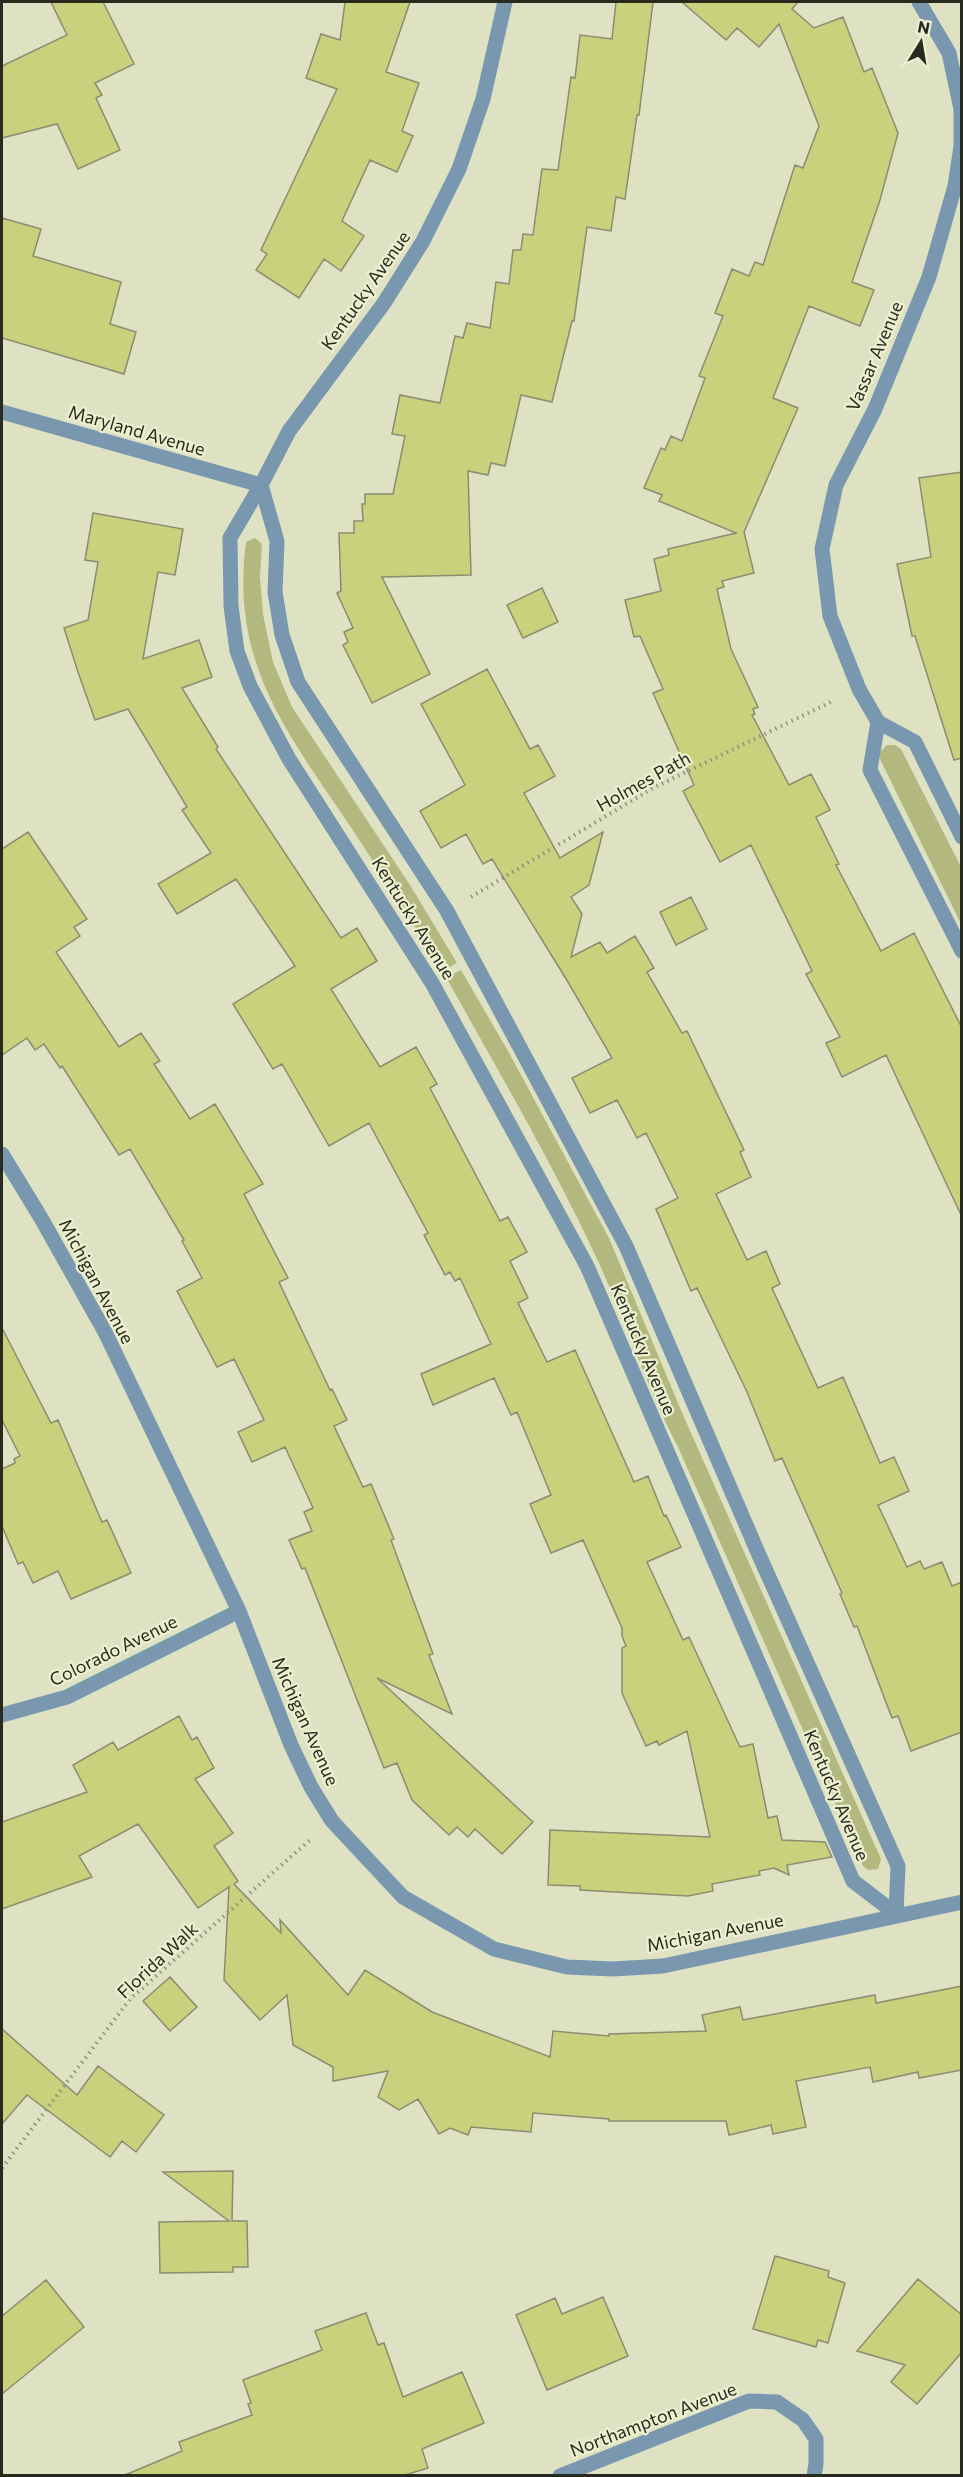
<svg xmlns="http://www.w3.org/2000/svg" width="963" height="2477" font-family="Commissioner,sans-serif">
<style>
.green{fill:#b3b97e}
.building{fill:#c9d17c;stroke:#8a8d70;stroke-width:1.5}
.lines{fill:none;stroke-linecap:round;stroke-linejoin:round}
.path{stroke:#8f927b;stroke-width:4;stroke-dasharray:1.5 4.5;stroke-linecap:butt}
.street{stroke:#7998af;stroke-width:15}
.labels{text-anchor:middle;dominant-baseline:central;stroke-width:4.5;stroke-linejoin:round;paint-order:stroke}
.street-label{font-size:18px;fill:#292a1e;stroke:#ecf0d0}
</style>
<rect width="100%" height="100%" fill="#dee2c3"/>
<path class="green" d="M255,538L262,544L260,577L263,614L273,662L292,707L410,885L457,963L443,971C413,923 383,876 352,829C288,733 230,665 246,542Z
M887,745H895L901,749L961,867V924L880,759V752Z
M461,970L508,1051L609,1238L683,1415L881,1859L878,1869L868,1870L863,1866L678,1447C646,1387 626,1321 597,1259C552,1162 498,1071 446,977Z"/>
<path class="building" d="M51,2H103L134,64L95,83L102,95L96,98L120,150L78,169L57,124L2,138V66L67,35Z
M345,2H410L386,72L419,83L402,131L413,136L397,172L370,160L342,221L364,236L341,271L324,259L299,298L256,270L267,254L261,250L337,89L306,78L321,34L340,40Z
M616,2H653L639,115H637L625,199L616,197L611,231L587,227L574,321H572L552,402L521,395L505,466L491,463L488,475L468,471L471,575L382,577L430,674L372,703L343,645L348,642L344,632L353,628L337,593L341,591L339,533H354V521H363L362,504H365V494H393L405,436L392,434L400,395L440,403L455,336L463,338L467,323L490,328L496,282L509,284L513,250H521L523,234L533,235L542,169L558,170L571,77L575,78L580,35L612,39Z
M682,2H798L792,9L814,28L843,17L864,72L872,68L898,133L880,200L852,282L874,290L860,326L809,306L773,398L798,408L744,532L754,573L722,581L724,587L717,589L731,649L758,707L753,709L755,714L752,715L789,785L811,774L830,810L816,817L839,864L836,865L881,951L914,933L962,1028V1217L886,1055L842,1077L826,1043L840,1037L806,974L812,971L751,845L720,862L683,791L694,785L653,693L663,689L640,636L634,637L625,600L661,591L654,559L669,555L668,549L736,533L659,501L662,495L644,488L661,448L665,450L671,436L682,441L705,378L699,376L723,316L715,313L732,269L749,276L755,262L763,265L795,165L803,168L819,126L779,24L759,47L737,28L726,40Z
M2,218L41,229L33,256L121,282L110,324L136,332L124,374L2,338Z
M962,472V758L954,760L915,636H912L897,564L931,557L919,478Z
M93,513L183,529L175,575L158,572L143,659L199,640L212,677L182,688L218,747L216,749L341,938L357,928L377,961L331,989L380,1067L416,1047L437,1084L430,1088L500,1221L508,1217L527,1252L510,1261L528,1298L518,1303L547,1362L575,1350L634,1482L648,1476L664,1516L666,1515L681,1547L647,1562L683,1640L689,1637L740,1747L753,1744L768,1818L777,1816L782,1840L825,1842L832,1857L787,1865L789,1875L774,1868L759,1871L760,1875L712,1884L713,1891L688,1896L580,1890V1886L548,1885L550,1830L710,1837L687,1731L659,1745L657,1741L646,1746L622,1693V1648L626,1646L622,1636V1628L583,1540L551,1553L530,1504L551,1495L517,1412L511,1415L494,1378L433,1405L421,1374L491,1344L460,1278L455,1281L450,1272L445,1275L424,1235L428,1233L369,1123L329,1146L282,1064L273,1069L233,1004L295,966L236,879L177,914L158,884L211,853L182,810L187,807L128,709L95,720L78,672L64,628L88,620L98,562L85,560Z
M542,588L558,622L523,638L507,605Z
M487,669L530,749L538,745L555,776L524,793L560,858L603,832L589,885L571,897L582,914L571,957L600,942L607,953L635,936L654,968L647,972L682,1033L687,1031L744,1150L740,1152L751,1177L716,1194L747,1260L766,1251L780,1284L772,1288L818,1388L843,1377L880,1463L894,1457L909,1491L878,1505L907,1567L920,1561L924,1569L942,1562L952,1586L962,1582V1732L911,1751L898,1716L892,1718L857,1626L854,1627L840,1594L842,1593L782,1458L775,1461L747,1392L697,1288L691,1291L656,1209L678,1198L646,1133L637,1138L617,1100L590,1113L572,1078L612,1058L568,982L492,859L483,864L466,834L441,848L420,811L465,785L421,704Z
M28,832L87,919L74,927L80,936L56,952L119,1047L141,1033L160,1061L154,1064L190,1119L215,1104L263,1184L244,1194L288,1278L279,1282L330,1390L332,1389L347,1420L334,1426L363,1487L371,1484L394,1539L391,1540L433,1654L429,1655L452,1714L377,1678L533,1822L502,1854L475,1829L468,1837L457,1827L449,1835L412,1800L397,1763L384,1768L305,1568L302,1569L289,1540L312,1531L304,1512L313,1508L285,1447L252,1462L238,1432L264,1420L234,1359L217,1367L177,1291L202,1278L182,1241L184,1240L130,1149L119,1155L62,1066L60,1068L44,1044L35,1050L27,1038L2,1055V849Z
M691,897L707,929L676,945L660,912Z
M2,1328L51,1423L58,1420L102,1522L107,1520L131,1573L71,1599L58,1571L33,1583L23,1562L18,1564L2,1526V1469L15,1463L14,1459L20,1456L2,1420Z
M179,1716L192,1740L197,1737L214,1768L195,1779L233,1833L214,1846L238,1881L234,1884L281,1933L280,1920L348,1995L365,1970L432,2012L550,2057L553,2031L609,2036V2034L706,2031L702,2015L740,2007L743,2020L875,1995L876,2003L962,1986V2070L919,2078L918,2072L873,2082L870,2067L796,2081L806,2127L773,2134L771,2125L729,2135L726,2121H609V2119L533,2113L531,2132L471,2127L468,2135L450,2128L439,2134L418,2099L399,2110L378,2097L388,2071L333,2081V2067L293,2045L287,1995L260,2020L224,1980L229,1887L198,1908L138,1824L79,1856L92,1877L2,1909V1822L87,1792L73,1765L113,1742L118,1750Z
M170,1977L197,2007L170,2031L143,2001Z
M2,2029L77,2095L98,2066L164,2115L136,2152L122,2141L110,2157L27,2095L2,2124Z
M233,2171L232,2221H247L248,2267H233V2272L160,2273L159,2222L229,2221L163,2172Z
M775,2256L829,2271L828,2277L845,2283L828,2343L818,2340L816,2347L753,2329Z
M918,2279L962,2315V2352L917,2404L891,2382L905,2365L857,2351Z
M46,2280L84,2327L2,2394V2316Z
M603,2297L628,2356L547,2390L516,2315L555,2298L562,2314Z
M366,2313L378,2345L384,2343L403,2397L462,2372L484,2423L422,2449L428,2468L405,2475H125L182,2451L179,2442L252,2415L248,2404L251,2403L243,2380L322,2350L315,2331Z"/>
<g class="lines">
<path class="path" d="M471,897L653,788L833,701
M2,2168L130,1999L310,1840"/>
<path class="street" d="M505,2L483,99L459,169L423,241L384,303L289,431L261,485L230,538L231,606L237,651L250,686L289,759L432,983L587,1266L853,1881L896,1914
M919,2L949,53L961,109V146L955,186L929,277L875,409L836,485L822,549L830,616L859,689L878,722L915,742L962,837
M2,412L261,485
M261,485L277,541L275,592L282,635L298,682L447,911L626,1246L759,1555L898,1866L896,1914
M878,722L870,770L962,951
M2,1154L41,1218L105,1332L239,1611L291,1745L311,1787L332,1821L403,1897L494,1949L567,1967L613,1969L663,1966L962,1902
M2,1715L67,1697L239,1611
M560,2476L749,2401L777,2402L803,2420L816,2439V2464L814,2476"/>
</g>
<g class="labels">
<g class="street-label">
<text transform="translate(365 290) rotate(-55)">Kentucky Avenue</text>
<text transform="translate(874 356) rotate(-67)">Vassar Avenue</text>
<text transform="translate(137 430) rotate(16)">Maryland Avenue</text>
<text transform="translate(643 781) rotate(-29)">Holmes Path</text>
<text transform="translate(414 918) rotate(58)">Kentucky Avenue</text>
<text transform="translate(97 1281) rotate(62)">Michigan Avenue</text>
<text transform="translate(644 1349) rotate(67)">Kentucky Avenue</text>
<text transform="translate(113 1650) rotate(-26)">Colorado Avenue</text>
<text transform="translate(306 1721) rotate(66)">Michigan Avenue</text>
<text transform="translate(837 1795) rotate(67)">Kentucky Avenue</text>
<text transform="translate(715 1932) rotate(-11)">Michigan Avenue</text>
<text transform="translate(157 1960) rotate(-43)">Florida Walk</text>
<text transform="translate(653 2419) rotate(-21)">Northampton Avenue</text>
</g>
</g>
<rect width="963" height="2477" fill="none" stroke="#292a1e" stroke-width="6"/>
<g transform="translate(921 42) rotate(11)" stroke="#ecf0d0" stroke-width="4.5" paint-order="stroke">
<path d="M0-4.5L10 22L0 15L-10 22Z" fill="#292a1e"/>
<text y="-9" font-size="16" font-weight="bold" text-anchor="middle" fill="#292a1e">N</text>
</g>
</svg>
